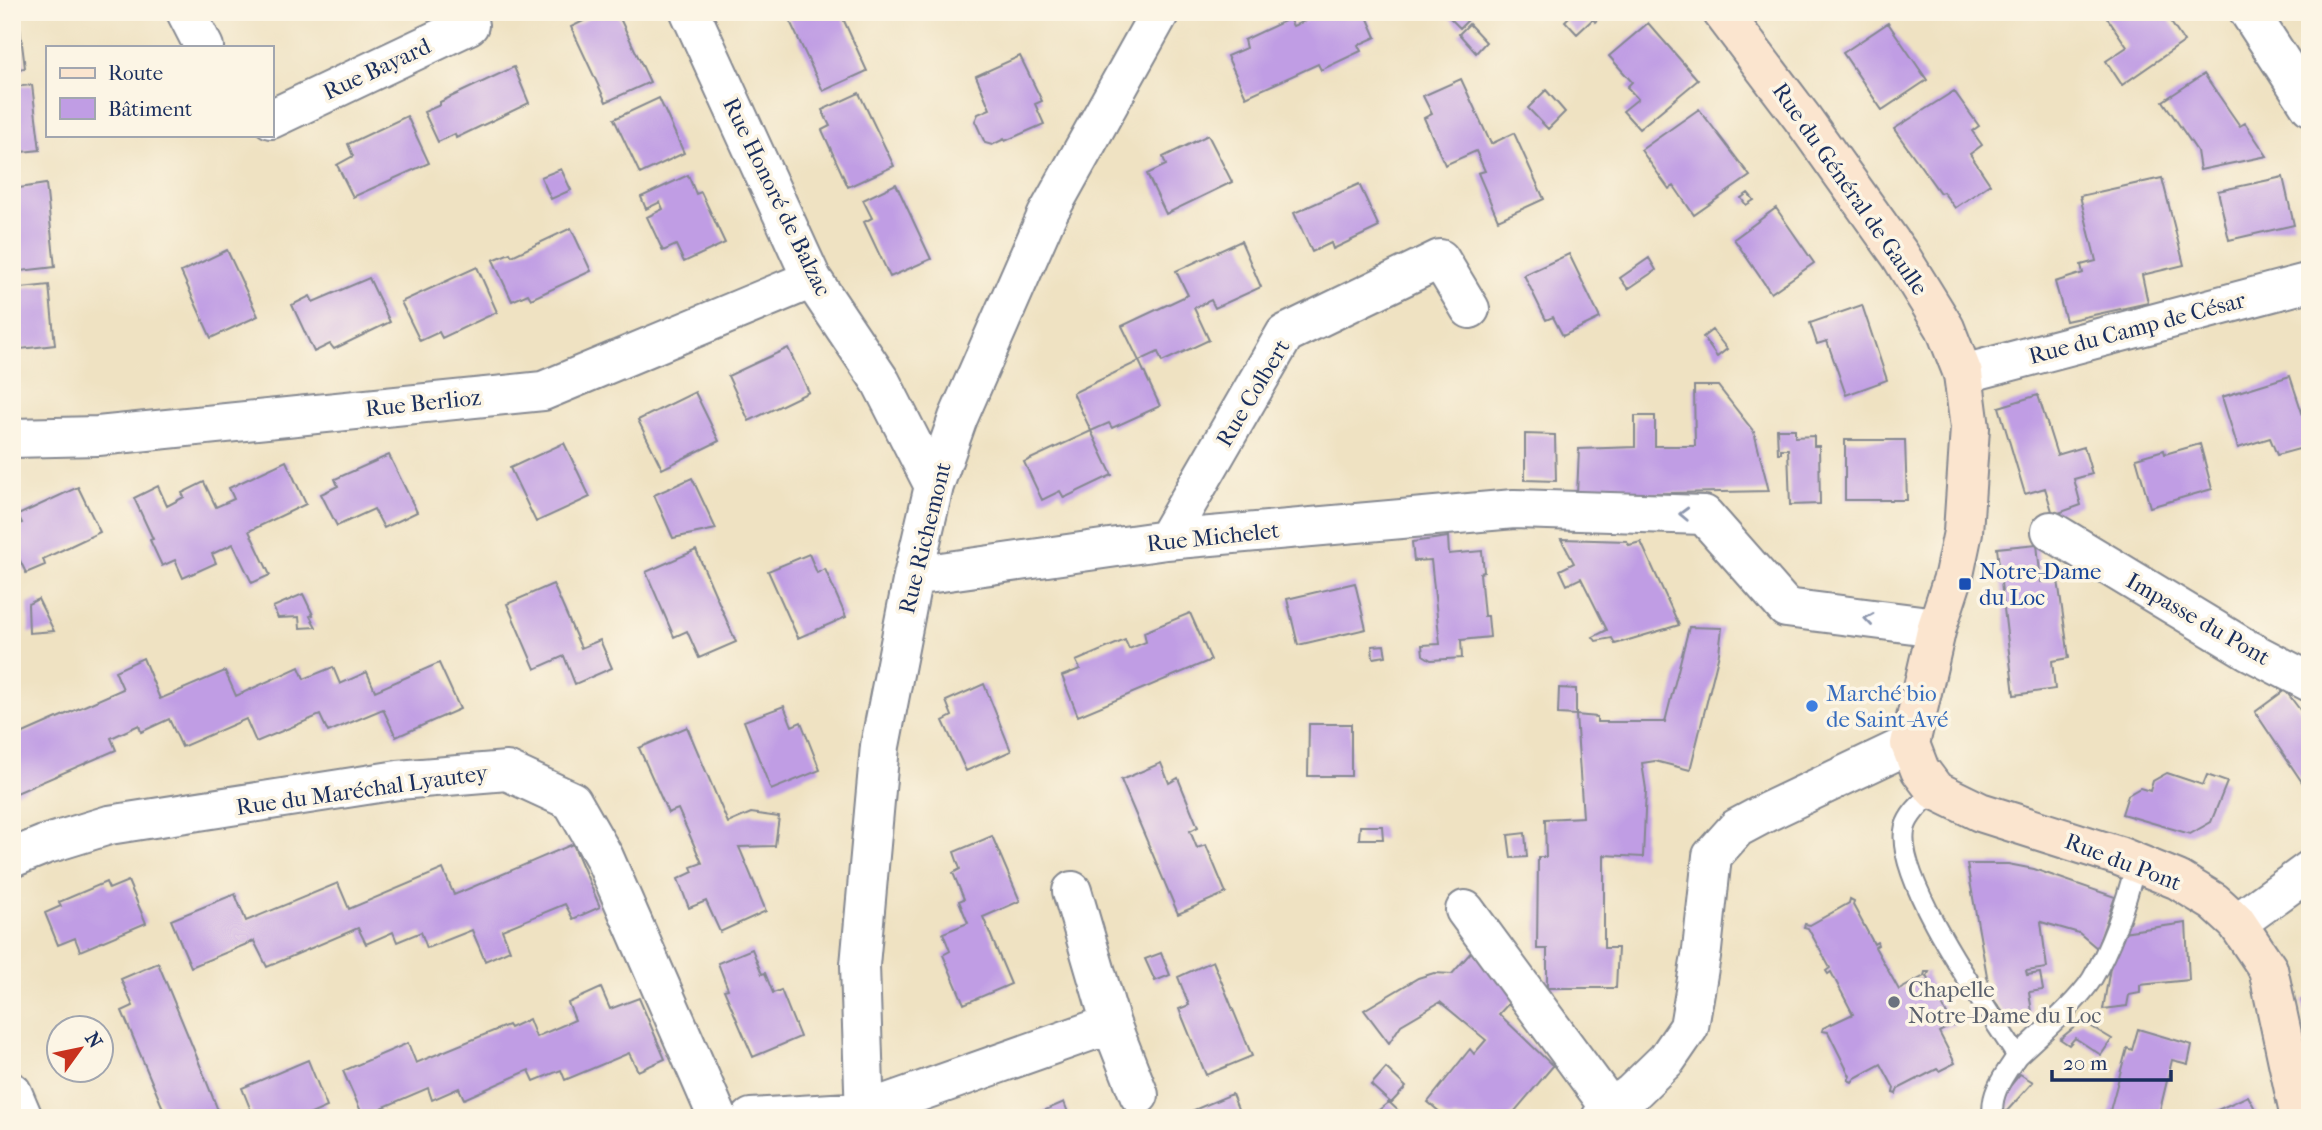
<svg xmlns="http://www.w3.org/2000/svg" width="2322" height="1130" font-family="'IM FELL French Canon',serif">
<style>
.building{fill:#c09de4}
.lines{fill:none;stroke-linecap:round;stroke-linejoin:round}
.service-casing{stroke:#858890;stroke-width:23}
.minor-casing{stroke:#858890;stroke-width:42}
.tertiary-casing{stroke:#858890;stroke-width:42}
.secondary-casing{stroke:#858890;stroke-width:42}
.service{stroke:#fff;stroke-width:19}
.minor{stroke:#fff;stroke-width:38}
.tertiary{stroke:#fff;stroke-width:38}
.secondary{stroke:#fbe5cf;stroke-width:38}
.oneway{stroke:#8d97ae}
.transit-dot{fill:#1a4fb4;stroke:#fcf5e5;stroke-width:2.5}
.shop-dot{fill:#3f7fe0;stroke:#fcf5e5;stroke-width:2.5}
.worship-dot{fill:#6b7280;stroke:#fcf5e5;stroke-width:2.5}
.labels{text-anchor:middle;dominant-baseline:central;stroke-width:7;stroke-linejoin:round;paint-order:stroke}
.street-label{font-size:23px;fill:#1b2f5e;stroke:#fcf5e5}
.transit-label{font-size:23px;fill:#164399;stroke:#fcf5e5;text-anchor:start}
.shop-label{font-size:23px;fill:#366cbe;stroke:#fcf5e5;text-anchor:start}
.worship-label{font-size:23px;fill:#5b616d;stroke:#fcf5e5;text-anchor:start}
</style>
<rect width="100%" height="100%" fill="#fcf5e5"/>
<filter id="ink" filterUnits="userSpaceOnUse"><feTurbulence type="fractalNoise" baseFrequency=".0143" numOctaves="2"/><feDisplacementMap in="SourceGraphic" scale="14" xChannelSelector="R" yChannelSelector="G"/><feConvolveMatrix kernelMatrix="1 2 1 2 8 2 1 2 1" color-interpolation-filters="sRGB"/></filter>
<filter id="wash" filterUnits="userSpaceOnUse"><feTurbulence type="fractalNoise" baseFrequency=".00686" numOctaves="4" result="noise"/><feDisplacementMap in="SourceGraphic" scale="28" xChannelSelector="R" yChannelSelector="G"/><feGaussianBlur stdDeviation="1.57" result="paint"/><feColorMatrix in="noise" values="0 0 0 0 0 0 0 0 0 0 0 0 0 0 0 0 0 1.4 0 .05"/><feComposite in="paint" operator="in"/></filter>
<g filter="url(#wash)">
<rect width="100%" height="100%" fill="#efe2c2"/>
<g id="blocks">
<path class="building" d="M12,12H18L25,68L12,70Z
M602,12H617L650,82L606,102L571,27Z
M793,12H840L867,71L823,91L787,15Z
M1309,12H1365L1376,37L1358,45L1361,51L1321,70L1318,64L1246,97L1227,56L1246,48L1244,40L1289,19L1293,26L1312,18Z
M1450,12H1476L1460,28L1447,15Z
M1574,12H1605L1595,22L1593,19L1577,34L1565,21Z
M2110,12H2164L2184,42L2122,85L2106,61L2127,47L2106,16Z
M1648,23L1698,80L1639,129L1623,111L1638,99L1627,87L1632,82L1609,56Z
M1888,23L1927,80L1882,110L1843,53Z
M1469,24L1486,42L1476,53L1459,34Z
M1020,56L1042,101L1035,104L1044,124L1005,141L1004,139L992,145L985,143L975,121L978,114L990,109L976,76Z
M514,67L529,103L456,138L455,134L438,142L424,112L440,105V102Z
M2204,74L2240,126L2245,123L2267,156L2200,170L2197,151L2163,101Z
M1461,79L1491,144L1514,133L1544,199L1498,220L1478,173L1485,171L1476,151L1445,165L1424,118L1432,114L1423,96Z
M32,85L40,150L12,153V87Z
M1546,90L1565,112L1548,129L1528,108Z
M1954,91L1979,126L1972,131L1982,145L1970,154L1990,184L1955,208L1943,192L1940,193L1894,129Z
M859,93L894,166L848,187L822,130L830,126L822,110Z
M659,98L684,153L640,174L614,119Z
M1699,109L1750,176L1694,215L1674,186L1669,189L1641,150Z
M407,116L429,163L353,197L337,165L353,156L348,144Z
M1208,135L1232,182L1166,214L1147,174L1166,165L1163,157Z
M561,169L571,190L551,199L541,177Z
M688,175L696,194L701,192L725,243L684,262L676,245L663,251L647,217L663,209L660,202L646,209L641,197Z
M2283,177L2294,225L2229,240L2218,191Z
M2162,178L2184,265L2142,275L2148,303L2066,321L2055,282L2083,273L2081,265L2096,261L2080,196Z
M46,184L55,267L12,272V189Z
M896,184L931,259L890,277L864,222L872,218L863,200Z
M1359,184L1379,227L1333,249L1331,243L1312,252L1294,213Z
M1748,193L1754,200L1746,205L1741,198Z
M1776,208L1814,263L1771,293L1734,239Z
M571,228L591,271L531,299L528,294L512,301L493,260L510,253L512,256Z
M1241,241L1261,287L1215,308L1211,300L1194,308L1209,340L1162,362L1158,352L1139,361L1122,326L1188,295L1176,271Z
M227,250L258,316L211,338L181,272Z
M1569,254L1600,318L1563,336L1553,317L1546,320L1524,275Z
M1649,258L1656,270L1628,289L1620,278Z
M477,267L497,312L442,338L439,332L420,341L401,302Z
M369,278L390,322L334,349L330,344L314,352L292,305L310,296L313,302Z
M49,285L55,345L12,350V289Z
M1862,305L1887,380L1846,395L1827,341L1817,344L1810,323Z
M1712,330L1727,349L1717,357L1703,337Z
M788,348L809,392L749,421L728,376Z
M1139,361L1160,406L1112,428L1109,423L1091,431L1073,393Z
M2290,376L2310,437V446L2277,455L2270,438L2238,448L2222,397Z
M1694,386H1718L1754,432L1769,491L1577,495L1579,449L1635,447V416H1655V446H1695Z
M695,392L719,441L662,469L638,420Z
M2038,395L2057,455L2084,447L2092,474L2074,479L2081,505L2056,514L2052,511L2045,488L2025,494L1999,407Z
M1777,429H1795V437L1814,436V446H1819L1820,504L1790,505L1788,449H1781V453H1778Z
M1091,431L1112,475L1064,498L1060,491L1042,500L1024,462Z
M1525,434L1555,435L1556,481L1525,480Z
M1845,440H1905L1907,500H1845Z
M564,443L590,497L536,522L510,468Z
M2200,444L2212,489L2150,507L2136,458L2164,450L2165,454Z
M389,455L417,512L384,528L374,509L337,526L321,494L338,486L335,479Z
M286,461L306,504L249,531L270,575L252,583L233,544L212,554L216,563L183,578L175,560L162,566L150,540L153,539L134,498L158,486L167,506L184,497L182,493L204,482L216,507L234,499L229,488Z
M692,478L716,529L673,538L654,495Z
M78,487L100,532L43,559L45,565L26,573L12,544V527L22,523L18,515Z
M1448,537L1449,554L1482,551L1484,572L1480,573L1484,616H1488L1490,637L1461,640L1462,658L1431,660L1423,655L1422,645L1440,644L1431,560L1414,561L1412,542Z
M1561,539L1627,541L1629,545L1641,542L1679,625L1615,644L1612,638L1596,641L1593,637L1607,630L1581,578L1567,585L1560,570L1574,563Z
M2037,544L2041,582L2058,580L2069,658L2052,661L2055,689L2014,695L1997,548Z
M696,550L736,642L699,658L687,631L674,637L646,572Z
M809,554L817,573L825,569L846,617L798,638L768,571Z
M1355,583L1366,629L1298,645L1287,599Z
M553,584L581,648L600,640L612,668L575,684L564,656L535,669L507,604Z
M303,594L313,615L310,616L316,627L300,628L299,617L278,618L273,607Z
M38,599L54,631L29,633L28,604Z
M1190,613L1211,660L1078,716L1062,676L1080,669L1076,661L1125,640L1129,649L1146,642L1144,632Z
M1689,627L1722,628L1719,653L1690,770L1655,761L1642,763L1646,789L1643,857L1604,855V948H1618L1616,988H1547V949H1537L1538,857H1546L1545,819L1583,817L1576,715L1597,717V722H1665Z
M1384,645L1386,656L1373,658L1372,646Z
M143,658L160,699L225,671L236,696L299,667L304,679L333,667L340,684L367,672L375,691L439,663L460,709L396,737L383,709L328,732L320,715L256,742L246,719L182,747L169,719L141,732L139,725L111,738L116,750L12,795V738L123,689L115,671Z
M984,684L1011,751L966,771L943,721L952,716L946,701Z
M1559,688L1576,689V715L1558,714Z
M2285,690L2310,723V794L2255,712Z
M784,706L792,726L801,722L820,770L771,790L744,721Z
M1309,724H1351V776H1308Z
M687,727L728,823L751,813L779,817L775,846L739,847L766,911L720,932L706,901L689,908L678,879L693,872L691,867L702,863L678,809L668,813L639,748Z
M1161,763L1169,783L1178,778L1198,827L1190,831L1197,848L1206,845L1226,893L1178,914L1121,780Z
M2167,773L2203,785L2207,775L2227,782L2211,822L2190,834L2122,814L2128,795L2140,788L2150,791L2153,781Z
M1360,826H1382L1383,839H1359Z
M1525,833L1527,857L1511,858L1508,835Z
M992,836L1020,901L983,917L1011,984L964,1004L943,955L950,951L943,933L968,923L959,901L964,899L953,873L960,869L954,852Z
M573,844L600,907L573,919L565,904L502,930L510,950L485,961L472,930L427,948L421,932L397,942L393,932L366,944L358,928L267,967L254,941L191,967L171,920L235,894L246,921L338,883L349,909L443,869L454,895Z
M1967,864H2008L2034,869L2115,897L2097,948L2079,933L2041,922L2047,968L2026,971L2027,975L2040,973L2043,990L2029,992L2032,1012L2005,1015L1994,1000L1987,976Z
M128,881L146,923L80,951L75,938L58,945L45,913L61,906L59,902L106,882L109,889Z
M1850,899L1854,901L1853,905L1874,944L1877,942L1878,945L1875,947L1899,990L1924,976L1925,972H1929L1927,976L1951,1022L1955,1023V1026H1950L1939,1032L1955,1063L1939,1071L1937,1069L1898,1089L1896,1094L1893,1093L1894,1088L1881,1064L1855,1078L1852,1082L1848,1080L1850,1076L1828,1032L1822,1031L1823,1028L1853,1014L1831,972L1828,974L1826,971L1830,968L1808,928L1804,927L1805,924L1810,925L1849,903Z
M2186,923L2189,980L2140,985V993L2129,995L2127,1006L2103,1009L2116,933Z
M752,949L762,974L765,973L773,993L781,990L800,1037L753,1057L724,990L728,989L718,963Z
M1473,950L1521,990L1499,1014L1553,1066L1509,1118H1447L1428,1102L1470,1049L1474,1054L1486,1040L1440,1002L1401,1025L1389,1043L1364,1010L1418,978L1434,973L1452,974Z
M1161,953L1170,975L1155,981L1145,959Z
M1213,961L1252,1056L1206,1075L1179,1009L1189,1005L1178,977Z
M158,963L196,1055L221,1118H167L122,1011L133,1006L121,979Z
M601,988L610,1009L639,998L665,1059L638,1071L629,1053L565,1080L561,1070L534,1081L529,1070L464,1099L459,1088L432,1100L428,1088L363,1116L343,1071L408,1043L416,1063L508,1025L510,1028L529,1019L536,1037L575,1020L568,1003Z
M2310,998V1030H2309L2302,1000Z
M2082,1021L2112,1039L2101,1055L2075,1038L2069,1045L2060,1039Z
M2138,1029L2192,1045L2188,1064L2172,1060L2158,1118H2108L2127,1048L2132,1050Z
M308,1060L327,1107L302,1118H254L242,1088Z
M1386,1068L1406,1087L1391,1103L1371,1085Z
M2020,1074L2033,1082L2006,1112L1996,1103Z
M1232,1094L1240,1114L1231,1118H1175Z
M2248,1096L2260,1118H2214L2211,1113Z
M1064,1102L1070,1118H1027Z
M1389,1102L1406,1118H1369Z"/>
</g>
</g>
<g filter="url(#ink)">
<use href="#blocks" fill-opacity="0" stroke="#858890" stroke-width="2"/>
<g class="lines">
<g class="service-casing">
<path id="service" d="M1935,790C1925,800 1909,813 1905,828C1893,878 1988,1010 2017,1056C2005,1074 1988,1095 1994,1118
M2017,1056C2038,1036 2077,1003 2092,979C2113,943 2126,903 2136,863"/>
</g>
<g class="minor-casing">
<path id="minor" d="M186,12L204,47
M690,12L812,279L881,382L934,486
M2249,12L2310,106
M271,119L469,25L463,12
M12,438L98,436L543,391L812,279
M2051,531L2248,650L2310,682
M1166,540L1285,334L1440,259L1470,309
M913,576L1166,540L1514,509L1704,515L1786,608L1937,627
M12,858L44,845L109,825L398,780L507,771L572,801L604,857L718,1118
M1072,891L1111,1024L1139,1095
M1465,910L1612,1110
M2237,923L2310,870
M12,1092L23,1118
M751,1118L865,1111L1111,1024
M865,1118L860,965L880,746L913,576L934,486L958,418L1047,215L1160,12
M1601,1118L1633,1092L1667,1059L1689,1027L1702,950L1712,856L1737,828L1767,812L1910,744"/>
</g>
<g class="tertiary-casing">
<path id="tertiary" d="M1963,374L2310,282"/>
</g>
<g class="secondary-casing">
<path id="secondary" d="M1722,12L1803,119L1900,255L1945,328L1963,374L1970,428L1963,532L1954,575L1937,627L1910,744L1920,770L1935,790L1980,812L2119,856L2178,880L2214,902L2237,923L2268,969L2300,1118"/>
</g>
<use href="#service" class="service"/>
<use href="#minor" class="minor"/>
<use href="#tertiary" class="tertiary"/>
<use href="#secondary" class="secondary"/>
</g>
<defs><path id="oneway-chevron" d="M-2-3.5L2.5 0L-2 3.5" fill="none" stroke-width="1.6" stroke-linecap="round" stroke-linejoin="round" transform="scale(1.75)"/></defs>
<g class="oneway">
<use href="#oneway-chevron" transform="translate(1684 514) rotate(-178)"/>
<use href="#oneway-chevron" transform="translate(1869 619) rotate(-172)"/>
</g>
</g>
<rect class="transit-dot" x="1958" y="577" width="14" height="14" rx="3.5"/>
<circle class="shop-dot" cx="1812" cy="706" r="7"/>
<circle class="worship-dot" cx="1894" cy="1002" r="7"/>
<g class="labels">
<g class="street-label">
<text transform="translate(377 69) rotate(-25)">Rue Bayard</text>
<text transform="translate(1850 189) rotate(55)">Rue du Général de Gaulle</text>
<text transform="translate(777 197) rotate(64)">Rue Honoré de Balzac</text>
<text transform="translate(2137 328) rotate(-15)">Rue du Camp de César</text>
<text transform="translate(1253 393) rotate(-59)">Rue Colbert</text>
<text transform="translate(423 403) rotate(-6)">Rue Berlioz</text>
<text transform="translate(1213 537) rotate(-6)">Rue Michelet</text>
<text transform="translate(925 538) rotate(-76)">Rue Richemont</text>
<text transform="translate(2198 619) rotate(30)">Impasse du Pont</text>
<text transform="translate(362 790) rotate(-8)">Rue du Maréchal Lyautey</text>
<text transform="translate(2123 862) rotate(21)">Rue du Pont</text>
</g>
<g class="transit-label">
<text x="1979" y="571">Notre-Dame<tspan x="1979" dy="26">du Loc</tspan></text>
</g>
<g class="shop-label">
<text x="1826" y="693">Marché bio<tspan x="1826" dy="26">de Saint-Avé</tspan></text>
</g>
<g class="worship-label">
<text x="1908" y="989">Chapelle<tspan x="1908" dy="26">Notre-Dame du Loc</tspan></text>
</g>
</g>
<rect width="2322" height="1130" fill="none" stroke="#fcf5e5" stroke-width="42"/>
<rect x="46" y="46" width="228" height="91" fill="#fcf5e5" stroke="#a2a6af" stroke-width="2"/>
<rect x="60" y="68" width="35" height="10" fill="#fbe5cf" stroke="#a2a6af" stroke-width="2"/>
<text x="108" y="80" font-size="21" fill="#1b2f5e">Route</text>
<rect x="60" y="98" width="35" height="21" fill="#c09de4" stroke="#a2a6af" stroke-width="2"/>
<text x="108" y="116" font-size="21" fill="#1b2f5e">Bâtiment</text>
<g transform="translate(80 1049) rotate(57)"><circle r="33" fill="#fcf5e5" stroke="#a2a6af" stroke-width="2"/>
<path d="M0-5L12 26L0 18L-12 26Z" fill="#c8321e"/>
<text y="-10" font-size="19" font-weight="bold" text-anchor="middle" fill="#1b2f5e">N</text>
</g>
<path d="M2052 1070v10h119v-10" fill="none" stroke="#1b2f5e" stroke-width="3.5"/>
<text x="2063" y="1070" font-size="21" fill="#1b2f5e" stroke="#fcf5e5" stroke-width="5" paint-order="stroke">20 m</text>
</svg>
